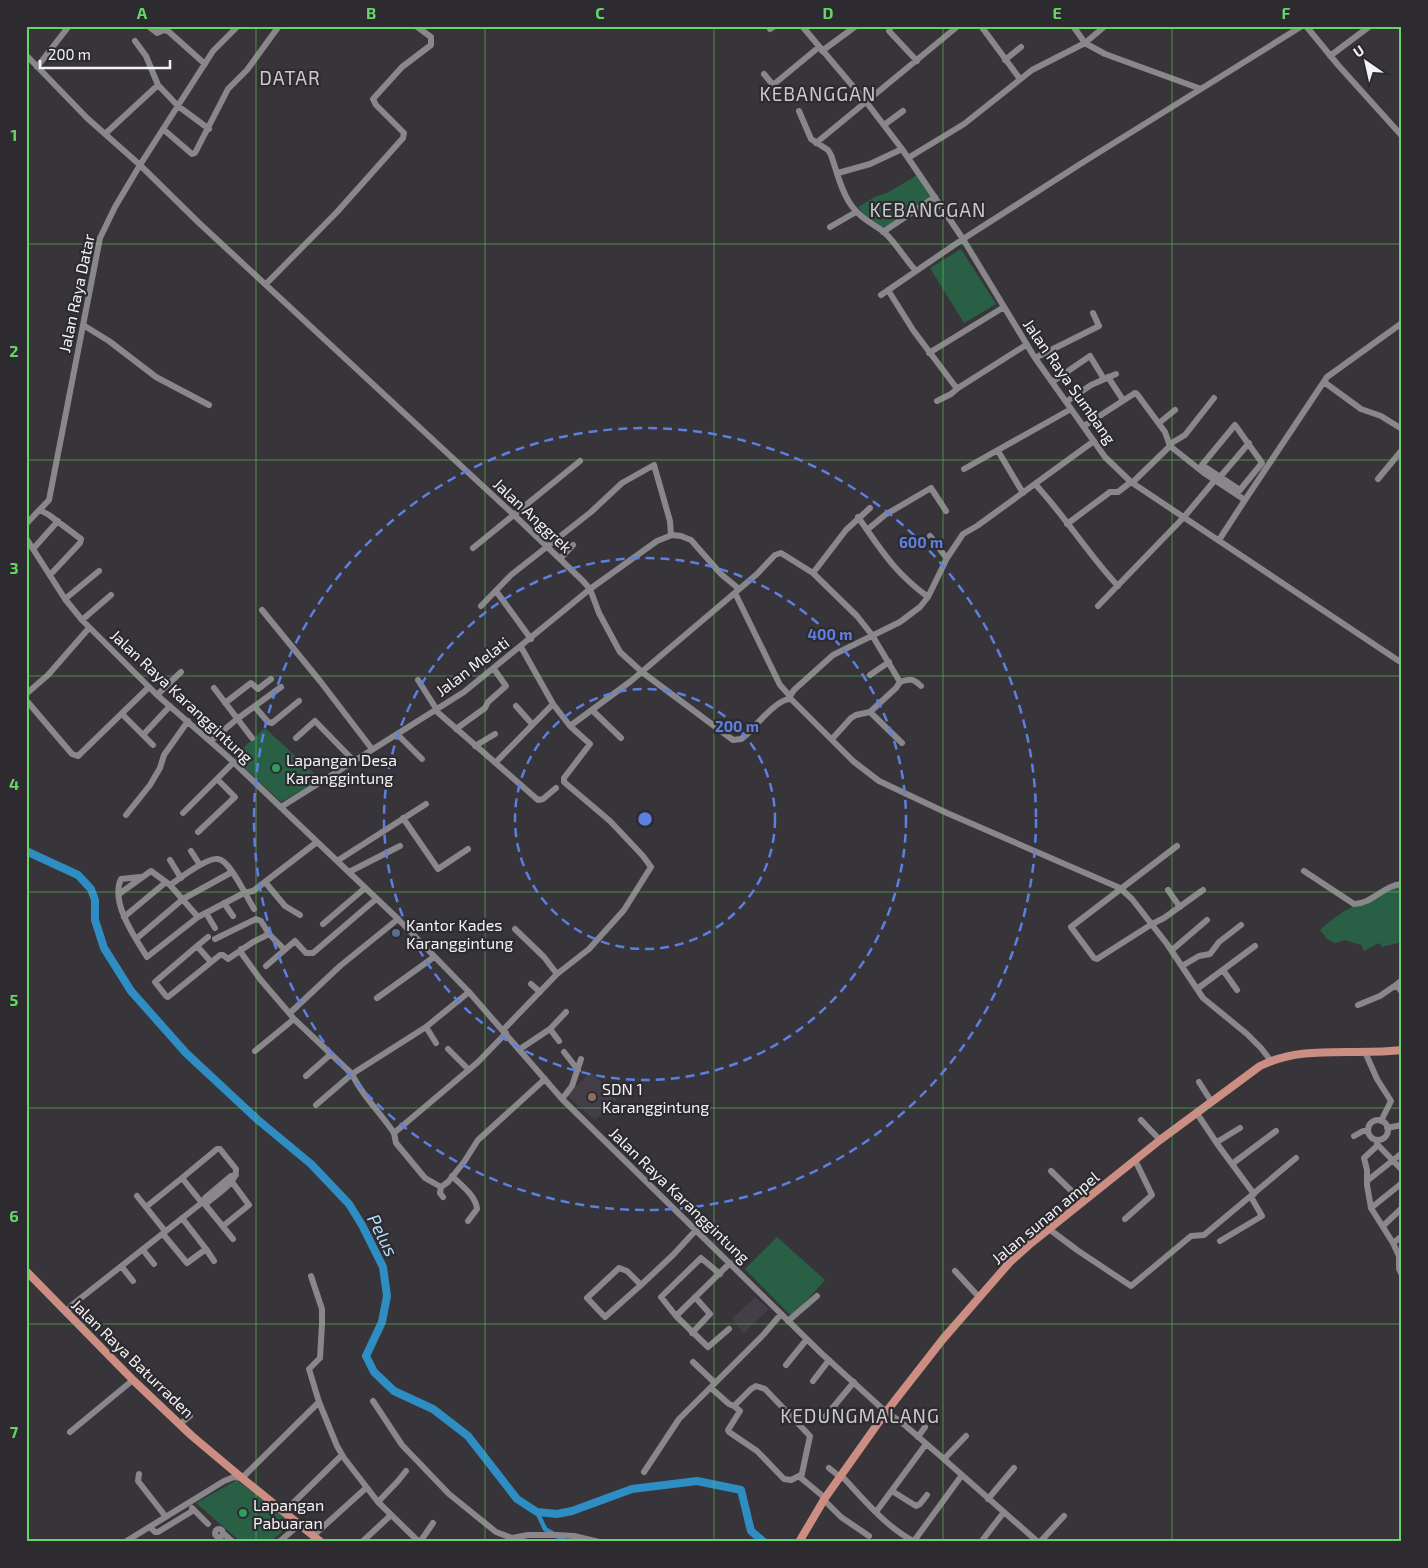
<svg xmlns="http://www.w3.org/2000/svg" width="1428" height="1568" font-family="'Exo 2',sans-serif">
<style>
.built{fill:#433e47}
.green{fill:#296045}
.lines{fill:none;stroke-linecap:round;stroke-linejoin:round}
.canal{stroke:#2e8dc3;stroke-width:4.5}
.river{stroke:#2e8dc3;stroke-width:8}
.minor{stroke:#89878b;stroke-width:6}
.major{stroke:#cc8d82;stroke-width:8}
.grid{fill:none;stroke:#66d467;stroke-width:1;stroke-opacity:0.55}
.ring{fill:none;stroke:#5d7fe0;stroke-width:2.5;stroke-dasharray:9 6}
.leisure-dot{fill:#2e9e5b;stroke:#2d2b2f;stroke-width:2}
.service-dot{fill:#5c6f8a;stroke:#2d2b2f;stroke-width:2}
.education-dot{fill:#8d6e63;stroke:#2d2b2f;stroke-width:2}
.labels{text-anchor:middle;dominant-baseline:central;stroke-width:4.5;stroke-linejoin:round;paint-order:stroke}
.street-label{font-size:16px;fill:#f3f2f4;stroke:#2d2b2f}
.poi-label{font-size:16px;fill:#f3f2f4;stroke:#2d2b2f;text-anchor:start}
.water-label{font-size:18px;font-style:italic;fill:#b3ddfa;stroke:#2d2b2f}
.quarter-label{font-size:19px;letter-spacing:1px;fill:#cbc9cd;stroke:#2d2b2f}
.centre{fill:#5d7fe0;stroke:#2d2b2f;stroke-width:2.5}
.ring-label{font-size:15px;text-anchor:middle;font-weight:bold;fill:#5d7fe0;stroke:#2d2b2f;stroke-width:4.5;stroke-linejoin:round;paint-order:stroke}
.neatline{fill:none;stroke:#66d467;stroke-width:2}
.grid-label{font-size:16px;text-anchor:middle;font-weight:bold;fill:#66d467}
</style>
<rect width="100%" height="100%" fill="#373539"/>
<path class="built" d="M591,1072L617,1099L595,1120L567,1095Z
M755,1297L769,1309L744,1333L732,1319Z"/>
<path class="green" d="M917,175L932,197L882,229L866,217L858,207L875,197L889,192Z
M961,249L996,304L964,323L930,268Z
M265,728L320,779L281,802L233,757Z
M1402,885V942L1382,947L1379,943L1364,951L1361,945L1345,940L1335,943L1327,939L1320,930C1342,909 1367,899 1394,887Z
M777,1237L825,1280L792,1317L745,1269Z
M237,1480L292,1523L270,1542H241L196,1503Z"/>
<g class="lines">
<path class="canal" d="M537,1512L545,1529L567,1542"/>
<path class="river" d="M26,851L78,875L91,889L95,900V920L104,948L131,991L186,1053L258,1120L311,1164L349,1204L362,1225L383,1267L387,1296L382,1322L366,1356L374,1372L394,1391L433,1409L468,1436L517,1499L537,1512L557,1514L572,1511L632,1489L697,1481L741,1490L751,1531L764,1542"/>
<path class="minor" d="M148,26L157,33L164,30L168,31L205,64
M802,26L867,103L902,149L963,239L1035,358L1105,457L1131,482L1402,663
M891,26L889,31L917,61
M981,26L1020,79
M1073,26L1085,43L1105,54L1201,89
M1306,26L1338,65L1402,136
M770,29L775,26
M135,41L146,56L158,85L178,106L209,129
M822,51L856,26
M26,55L87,118L140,165L198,222L513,514L583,581L590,589L599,613L620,652L642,672L733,740L741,739L745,736C755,727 777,698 791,699L853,761L879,781L947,813L1120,888L1132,899L1167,944L1203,998L1247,1034L1261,1048L1271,1061
M1330,56L1370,26
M1005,60L1021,47
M37,67L69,26
M764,74L773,85L819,47
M799,111L811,139L828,150L831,155C837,172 841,191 851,205C860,218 872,223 884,232C896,243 905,259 916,271
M884,125L903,111
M163,129L192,154L195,153L228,89L247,70L279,26
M105,134L158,85
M816,143L958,26
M908,158L964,124L1032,70L1085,43L1105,26
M838,173L870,164L902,149
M830,227L856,212
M883,232L935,197
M266,284L337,212L403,138L404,133L376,105L373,99L402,67L431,45V37L416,26
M888,290L913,330L955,386L958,388
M881,295L963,239L1085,161L1302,26
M83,325L109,341L156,377L209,405
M929,353L1004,307
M1035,358L1099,326L1093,313
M1108,377L1123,400
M1052,382L1090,356L1104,379
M1324,382L1361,409L1381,416L1402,429
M937,401L951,394L958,388L1026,345
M1066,402L1091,385L1116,374
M1159,423L1175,410
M1235,425L1262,463L1240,490L1202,465Z
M1084,426L1135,393L1137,394L1165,432L1170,446L1133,482
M1170,444L1185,435L1214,398
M1170,446L1204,473L1245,500L1219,540
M998,451L1023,493
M964,469L1071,409
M1220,477L1249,443
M1378,479L1402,450
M1035,484C1065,516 1088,554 1118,586
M1245,500L1327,377L1402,323
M40,510L49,515L81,539L80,543L50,575
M858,517C882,551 894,572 928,597
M26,524L49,500L100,238L115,207L140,165L213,51L238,26
M1067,524L1106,495L1110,492H1118L1131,482
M867,530L885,515L931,488L946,511
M930,536C937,544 940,551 947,558
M26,538L65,599L82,620L157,695L227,756L398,919L469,992L562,1099L821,1353L886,1412L900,1421L937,1453L1038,1542
M473,548L580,461
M33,549L58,521
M560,559L573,545
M813,573L846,530L870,508
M496,591L531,639
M735,593L780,685L790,696
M65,599L99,571
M481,606L511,575L591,512L622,483L654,465L670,521L671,535
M1098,606L1184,517L1215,480
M262,610L320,681L372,749
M82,620L111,595
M870,675L889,662
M418,680L437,710
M900,682C910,678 914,679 921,686
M214,688L252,738
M26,694L48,675L89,628
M157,695L181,672
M788,699L794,690L833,655L900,622L920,607L928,597L947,558L963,534L977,526L1094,441
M26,700L72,754L78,756L149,687
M225,703L251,683L258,689L271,679
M516,706L532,724
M255,707L268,722L272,723L299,701
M435,710L538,800L543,799L556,788
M592,710L621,738
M870,712L902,743
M122,714L153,745
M570,726L631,681L757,574L775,555L781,553L813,573L857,616L872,635L900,682L896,688L870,712L856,715L851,718L832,739
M456,729L485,708L488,702L506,686L494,669
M397,734L422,759
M143,735L170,706
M296,738L315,721L354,761
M211,741L237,719L281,687
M475,746L495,734
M496,762L553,704
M281,807L464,692L590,589L657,541L672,535L681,536L691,540L721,574L739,589
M183,813L234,762
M126,815L150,785L160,768L164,755L188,721
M403,818L438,869L468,849
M198,832L235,797L217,779
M1177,846L1071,927L1094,958L1097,959L1152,924L1164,918L1203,890
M191,851L200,865
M170,860L181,878
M337,861L426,804
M1304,871L1354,904C1372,904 1384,885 1402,884
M349,872L400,846
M140,877L121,879C110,902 135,938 147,957L198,917L244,893L253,891L317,842
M265,882L285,906L300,915
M170,885C179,879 207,857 218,859C230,860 247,898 254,909
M1168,890L1180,907
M119,894L151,871L170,885L198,917
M224,903L233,916
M206,913L215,928
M124,917L166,882
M398,919L340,966L291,1012L290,1014L294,1019L352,1074L426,1027L469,992
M323,924L365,888
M515,929L544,957L557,974
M136,939L183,899L232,872
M215,939L256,919L261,921L269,934
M197,946L208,937
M241,949L242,954L260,979L290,1014
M1172,950L1207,920
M211,962L197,946L155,982L166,996L168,997L220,955H223L228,959L253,942L269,934L284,949
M266,966L295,941L306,953H313L376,899
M1182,966L1199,956L1210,954L1219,942L1241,925
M1223,970L1237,990
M1402,980L1396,985L1402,992
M531,984L540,992
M1197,989L1255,946
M377,998L434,957
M1358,1005L1380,996L1396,985
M426,1027L436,1043
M550,1029L559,1041
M503,1030L557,974L589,949L624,910L651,867L643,856L610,821L564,782V778L590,744L570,726L553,704L521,647
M448,1049L469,1070
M520,1049L550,1029L566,1012
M255,1051L294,1019
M564,1052L578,1070
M1365,1052L1377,1079L1391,1101L1381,1121
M306,1076L331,1054
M1199,1082L1211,1101
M562,1099L572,1086L581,1059
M316,1105L352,1074C362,1096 381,1113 394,1133L478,1062L506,1033
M1196,1112L1218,1145L1254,1194
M1141,1120L1160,1140
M1368 1130a10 10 0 1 1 20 0a10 10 0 1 1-20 0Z
M1387,1128L1402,1125
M394,1133L396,1143L425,1178L441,1187
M1354,1136L1363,1131H1368
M1217,1142L1240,1128
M1377,1144L1402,1170
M1378,1145L1364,1158L1367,1170V1185L1371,1208L1393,1243L1399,1256V1269L1402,1275
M1232,1164L1276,1131
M1051,1171L1083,1202
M452,1176C461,1185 476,1196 477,1209L468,1221
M1367,1181L1402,1153
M137,1196L165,1231
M443,1197L440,1193L441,1187L448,1182L464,1162L478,1140L545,1079
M203,1202L233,1239
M202,1203L182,1178L217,1149H220L236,1169C237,1183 218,1193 208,1202L204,1201
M146,1207L182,1178
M1371,1208L1402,1183
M1125,1219L1152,1195L1135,1160
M223,1226L249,1205L232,1182
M1383,1226L1402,1208
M1049,1229L1077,1250L1131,1286L1191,1236L1204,1235L1296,1158
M163,1234L187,1263L206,1249L182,1218
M1220,1241L1262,1216L1251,1197
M1393,1243L1402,1236
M206,1249L214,1261
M143,1250L154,1264
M122,1267L133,1281
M955,1271L979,1297
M311,1276L322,1309V1324L320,1358L309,1369L319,1402L337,1446L344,1458L378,1502L419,1542
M641,1285L605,1317L587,1298L619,1268L627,1271L641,1285L673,1255L696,1230
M66,1313L72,1305L204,1201L205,1198L231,1176L236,1175
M676,1316L661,1297L662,1296L701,1258L720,1274
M788,1321L817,1296
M729,1329L708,1347L676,1316L730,1263
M692,1333L710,1314L695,1297
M693,1362L715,1383
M786,1365L807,1339
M813,1381L829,1360
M711,1388L729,1404L734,1406L751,1389L756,1386L765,1389L810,1436L801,1478L825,1498
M373,1401L402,1445L449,1494L496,1532L512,1538L528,1535H557L574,1536L599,1542
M734,1406L740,1411L728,1430L729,1432L757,1451L784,1479L791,1480L801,1475
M825,1417L854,1382
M180,1424L190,1416
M70,1432L133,1380
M918,1437L925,1427
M944,1459L966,1436
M829,1468L840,1477
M644,1472L679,1419L764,1334L781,1314
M139,1474L138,1481L166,1517
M841,1475C862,1498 887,1528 915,1542
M892,1491L916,1506L920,1504L927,1495
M988,1499L1014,1468
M824,1500L841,1517L869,1536
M378,1502L398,1481L406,1471
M192,1508L208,1524
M284,1512L342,1455
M876,1512L926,1444
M150,1527L155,1532H158L194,1510
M215 1533a4 4 0 1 1 8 0a4 4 0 1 1-8 0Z
M223,1533L233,1542
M314,1535L366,1488
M914,1541L962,1475
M125,1542L224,1481L234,1477L242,1478L319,1402
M279,1542L300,1524
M362,1542L391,1515
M420,1542L433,1523
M981,1542L1004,1512
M1040,1542L1064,1516"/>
<path class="major" d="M26,1271L133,1380L192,1436L242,1478L321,1542
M799,1542L825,1498L886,1412L943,1339L1010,1262L1029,1245L1160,1140L1260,1066C1304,1044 1354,1056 1402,1050"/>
</g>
<path class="grid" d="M256,26V1542M485,26V1542M714,26V1542M943,26V1542M1172,26V1542M26,244H1402M26,460H1402M26,676H1402M26,892H1402M26,1108H1402M26,1324H1402"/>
<g class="ring">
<circle cx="645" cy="819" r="130"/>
<circle cx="645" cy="819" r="261"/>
<circle cx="645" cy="819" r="391"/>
</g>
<g class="leisure-dot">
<circle cx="276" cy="768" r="5"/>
<circle cx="243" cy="1513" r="5"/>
</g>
<circle class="service-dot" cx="396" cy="933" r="5"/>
<circle class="education-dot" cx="592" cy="1097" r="5"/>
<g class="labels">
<g class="street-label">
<text transform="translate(76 293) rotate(-78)">Jalan Raya Datar</text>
<text transform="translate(1070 381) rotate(55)">Jalan Raya Sumbang</text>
<text transform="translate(533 515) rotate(43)">Jalan Anggrek</text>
<text transform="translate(472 666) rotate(-37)">Jalan Melati</text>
<text transform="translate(182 696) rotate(43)">Jalan Raya Karanggintung</text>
<text transform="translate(680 1195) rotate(44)">Jalan Raya Karanggintung</text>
<text transform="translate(1045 1217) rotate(-40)">Jalan sunan ampel</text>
<text transform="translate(133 1358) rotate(44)">Jalan Raya Baturraden</text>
</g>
<g class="poi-label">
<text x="286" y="759">Lapangan Desa<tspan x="286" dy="18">Karanggintung</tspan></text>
<text x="406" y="924">Kantor Kades<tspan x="406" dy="18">Karanggintung</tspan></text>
<text x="602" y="1088">SDN 1<tspan x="602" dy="18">Karanggintung</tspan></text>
<text x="253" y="1504">Lapangan<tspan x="253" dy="18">Pabuaran</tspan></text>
</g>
<g class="water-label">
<text transform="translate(383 1235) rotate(63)">Pelus</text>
</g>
<g class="quarter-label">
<text x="290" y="77">DATAR</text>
<text x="818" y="93">KEBANGGAN</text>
<text x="928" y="209">KEBANGGAN</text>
<text x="860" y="1415">KEDUNGMALANG</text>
</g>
</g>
<circle cx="645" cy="819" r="8" class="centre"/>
<g class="ring-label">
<text x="921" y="548">600 m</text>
<text x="830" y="640">400 m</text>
<text x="737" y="732">200 m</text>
</g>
<rect width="1428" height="1568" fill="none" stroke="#2d2b2f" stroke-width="55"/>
<g transform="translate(1366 62) rotate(326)" stroke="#2d2b2f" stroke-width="4" paint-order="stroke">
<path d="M0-4L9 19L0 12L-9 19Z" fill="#f3f2f4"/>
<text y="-8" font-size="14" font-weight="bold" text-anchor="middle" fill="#f3f2f4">U</text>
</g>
<path d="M40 60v8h130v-8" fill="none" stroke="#f3f2f4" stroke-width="2.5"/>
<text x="48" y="60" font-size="15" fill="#f3f2f4" stroke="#2d2b2f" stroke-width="4" paint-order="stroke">200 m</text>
<rect x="28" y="28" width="1372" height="1512" class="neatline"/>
<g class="grid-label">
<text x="142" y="19">A</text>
<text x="371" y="19">B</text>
<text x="600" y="19">C</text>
<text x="828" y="19">D</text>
<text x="1057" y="19">E</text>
<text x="1286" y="19">F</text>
<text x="14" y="141">1</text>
<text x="14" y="357">2</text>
<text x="14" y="574">3</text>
<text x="14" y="790">4</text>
<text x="14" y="1006">5</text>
<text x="14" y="1222">6</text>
<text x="14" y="1438">7</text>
</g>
</svg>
